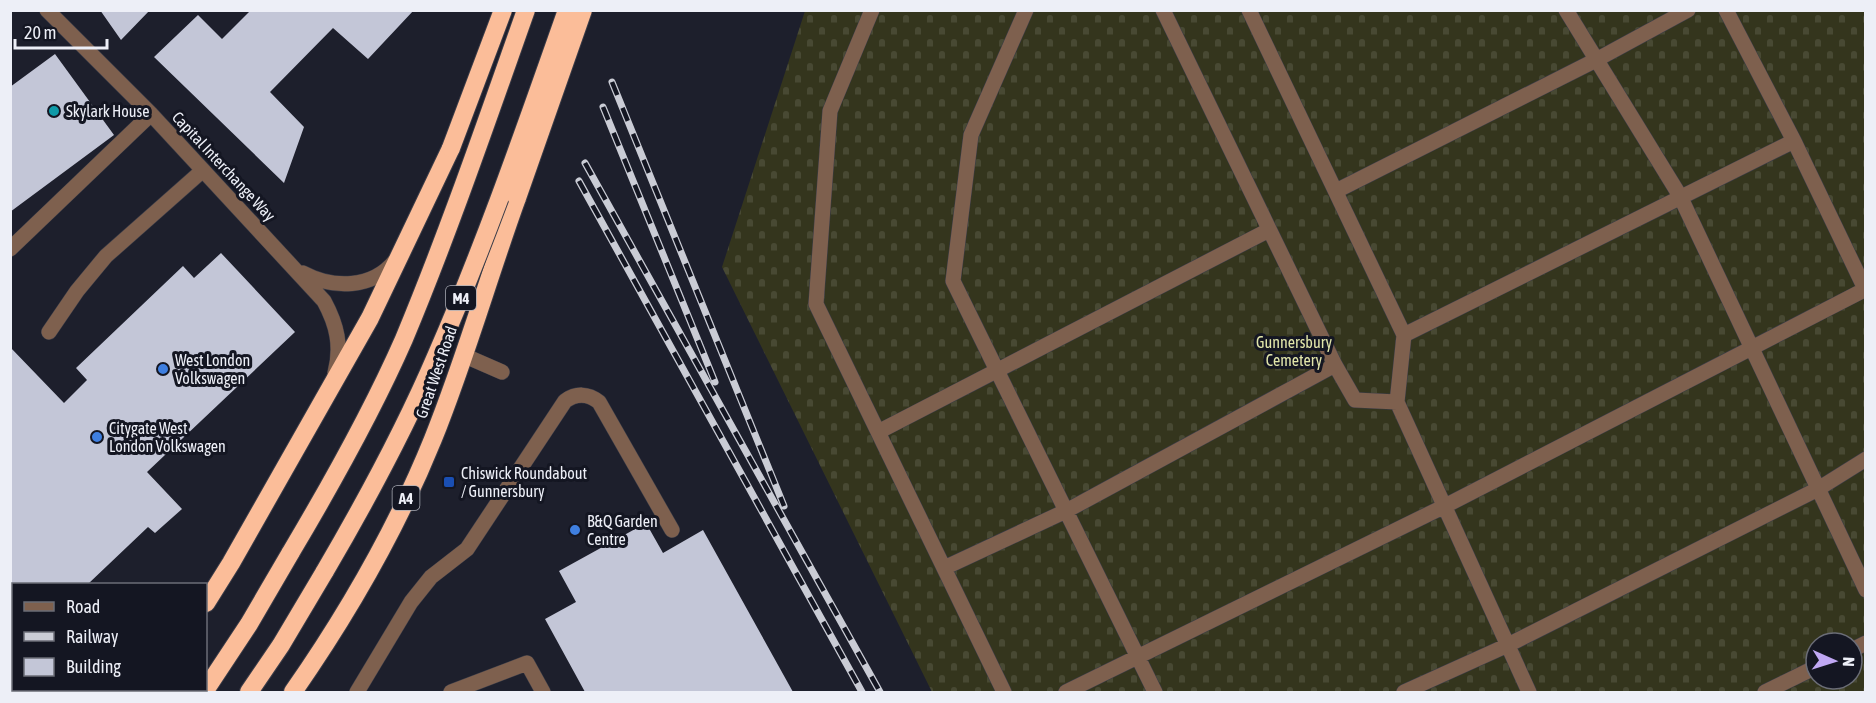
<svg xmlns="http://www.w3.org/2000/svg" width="1876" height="703" font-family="'Asap Condensed',sans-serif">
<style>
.cemetery{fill:url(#cemetery-stones);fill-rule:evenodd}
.building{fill:#c3c6d7}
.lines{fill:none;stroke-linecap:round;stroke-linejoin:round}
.minor-casing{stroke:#3a3c48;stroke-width:16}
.highway-casing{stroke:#3a3c48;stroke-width:20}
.minor{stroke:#7e604e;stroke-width:15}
.highway{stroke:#fbbd99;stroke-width:18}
.rail-casing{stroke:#caccd5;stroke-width:7}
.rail{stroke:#141622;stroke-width:4.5;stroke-dasharray:14;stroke-linecap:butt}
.highway-bridge-casing{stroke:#3a3c48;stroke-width:20;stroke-linecap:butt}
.highway-bridge{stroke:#fbbd99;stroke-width:18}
.culture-dot{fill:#0f9aa8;stroke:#141622;stroke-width:2}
.shop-dot{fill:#3f7fe0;stroke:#141622;stroke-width:2}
.transit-dot{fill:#1a4fb4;stroke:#141622;stroke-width:2}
.labels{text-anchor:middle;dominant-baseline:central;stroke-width:6;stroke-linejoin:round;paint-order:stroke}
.shield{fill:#141622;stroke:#acaeb7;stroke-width:1.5}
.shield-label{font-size:15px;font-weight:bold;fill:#edeff7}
.poi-label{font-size:16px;fill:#edeff7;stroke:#141622;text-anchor:start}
.street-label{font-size:16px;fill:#edeff7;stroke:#141622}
.park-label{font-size:16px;fill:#e2e6aa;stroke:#141622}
</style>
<defs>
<pattern id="cemetery-stones" width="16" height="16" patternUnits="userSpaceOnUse" patternTransform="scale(1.5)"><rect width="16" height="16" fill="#34351d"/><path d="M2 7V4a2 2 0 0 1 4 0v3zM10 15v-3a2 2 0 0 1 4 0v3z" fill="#484933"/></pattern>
</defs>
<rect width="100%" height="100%" fill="#1d1f2c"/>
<path class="cemetery" d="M805,11H1865V692H932L722,267ZM1816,643H1852V679H1816Z"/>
<path class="building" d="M100,10H150L121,40Z
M251,10H414L368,59L333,28L270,92L304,127L284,183L154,57L198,15L222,39Z
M55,54L114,135L10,212V87Z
M221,253L295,332L147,472L182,509L155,533L148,527L88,584H14V655L10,658V347L64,403L87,380L76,368L183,266L194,278Z
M646,523L663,553L703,530L793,692H585L545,619L576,602L559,571Z"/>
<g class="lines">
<g class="minor-casing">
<path id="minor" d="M47,10L151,114L324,301C337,325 342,346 335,373
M872,10L830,111L816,304L1004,692
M1026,10L971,135L953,281L1155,692
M1163,10L1335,365L1355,400L1397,402
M1249,10L1404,335L1397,402L1529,692
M1566,10L1680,196L1866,590
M1726,10L1794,141L1866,291
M1336,191L1596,60L1688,10
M10,249L151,114
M303,273C333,289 372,289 395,261
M49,332L77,291L106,256L202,171
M1404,335L1794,141
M463,355L502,372
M878,432L1269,230
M944,568L1066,511L1335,365
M1852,650L1866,643
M357,692L411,602L431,577L467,549L565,401C576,393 588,393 599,402L672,530
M451,692L527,663L543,692
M1066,692L1445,506L1866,289
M1404,692L1508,645L1818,489L1866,459
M1765,692L1816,667"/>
</g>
<g class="highway-casing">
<path id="highway" d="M206,603L231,563L370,318L451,148
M206,689L249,624L291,552
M147,692L149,690
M249,692L281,645L325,571
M293,692C348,613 397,528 433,439C465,360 488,278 517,198"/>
</g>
<use href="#minor" class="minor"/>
<use href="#highway" class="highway"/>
<g class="rail-casing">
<path id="rail" d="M612,82L784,506
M603,107L715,382
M585,163L880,692
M579,181L862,692"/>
</g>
<use href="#rail" class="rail"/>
<g class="highway-bridge-casing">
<path id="highway-bridge" d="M451,148L503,10
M517,198L583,10
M291,552C332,483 372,412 404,339C449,231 487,120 526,10
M325,571C366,501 405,429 437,354C486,242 526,126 567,10"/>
</g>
<use href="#highway-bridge" class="highway-bridge"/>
</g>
<circle class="culture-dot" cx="54" cy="111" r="6"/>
<g class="shop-dot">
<circle cx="163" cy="369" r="6"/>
<circle cx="97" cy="437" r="6"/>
<circle cx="575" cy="530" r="6"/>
</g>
<rect class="transit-dot" x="443" y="476" width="12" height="12" rx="3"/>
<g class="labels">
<g class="shield">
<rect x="446" y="286" width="30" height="24" rx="4.5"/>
<rect x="392.5" y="486" width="27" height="24" rx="4.5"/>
</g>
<g class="shield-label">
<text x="461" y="298">M4</text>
<text x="406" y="498">A4</text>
</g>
<g class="poi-label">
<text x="66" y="111">Skylark House</text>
<text x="175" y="360">West London<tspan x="175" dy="18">Volkswagen</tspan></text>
<text x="109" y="428">Citygate West<tspan x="109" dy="18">London Volkswagen</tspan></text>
<text x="461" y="473">Chiswick Roundabout<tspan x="461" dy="18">/ Gunnersbury</tspan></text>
<text x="587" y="521">B&amp;Q Garden<tspan x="587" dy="18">Centre</tspan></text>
</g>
<g class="street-label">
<text transform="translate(224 166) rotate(47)">Capital Interchange Way</text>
<text transform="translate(436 372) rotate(-71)">Great West Road</text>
</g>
<g class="park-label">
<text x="1294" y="342">Gunnersbury<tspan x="1294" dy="18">Cemetery</tspan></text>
</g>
</g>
<rect width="1876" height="703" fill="none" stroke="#edeff7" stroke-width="24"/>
<rect x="12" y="583" width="195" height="108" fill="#141622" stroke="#6b6d77" stroke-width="1.5"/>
<rect x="24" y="602" width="30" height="9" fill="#7e604e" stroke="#6b6d77" stroke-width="1.5"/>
<text x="66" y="613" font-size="18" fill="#edeff7">Road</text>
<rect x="24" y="632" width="30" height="9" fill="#caccd5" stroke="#6b6d77" stroke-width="1.5"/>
<text x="66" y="643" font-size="18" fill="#edeff7">Railway</text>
<rect x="24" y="658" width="30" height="18" fill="#c3c6d7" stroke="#6b6d77" stroke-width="1.5"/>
<text x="66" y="673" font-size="18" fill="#edeff7">Building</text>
<g transform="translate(1834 661) rotate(93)"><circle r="28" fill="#141622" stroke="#6b6d77" stroke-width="1.5"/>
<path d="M0-4.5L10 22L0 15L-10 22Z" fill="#c0a8f4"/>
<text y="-9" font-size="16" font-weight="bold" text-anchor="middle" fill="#edeff7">N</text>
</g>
<path d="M15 39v9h92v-9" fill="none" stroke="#edeff7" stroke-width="3"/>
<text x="24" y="39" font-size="18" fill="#edeff7" stroke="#141622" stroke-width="4.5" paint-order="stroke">20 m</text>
</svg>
